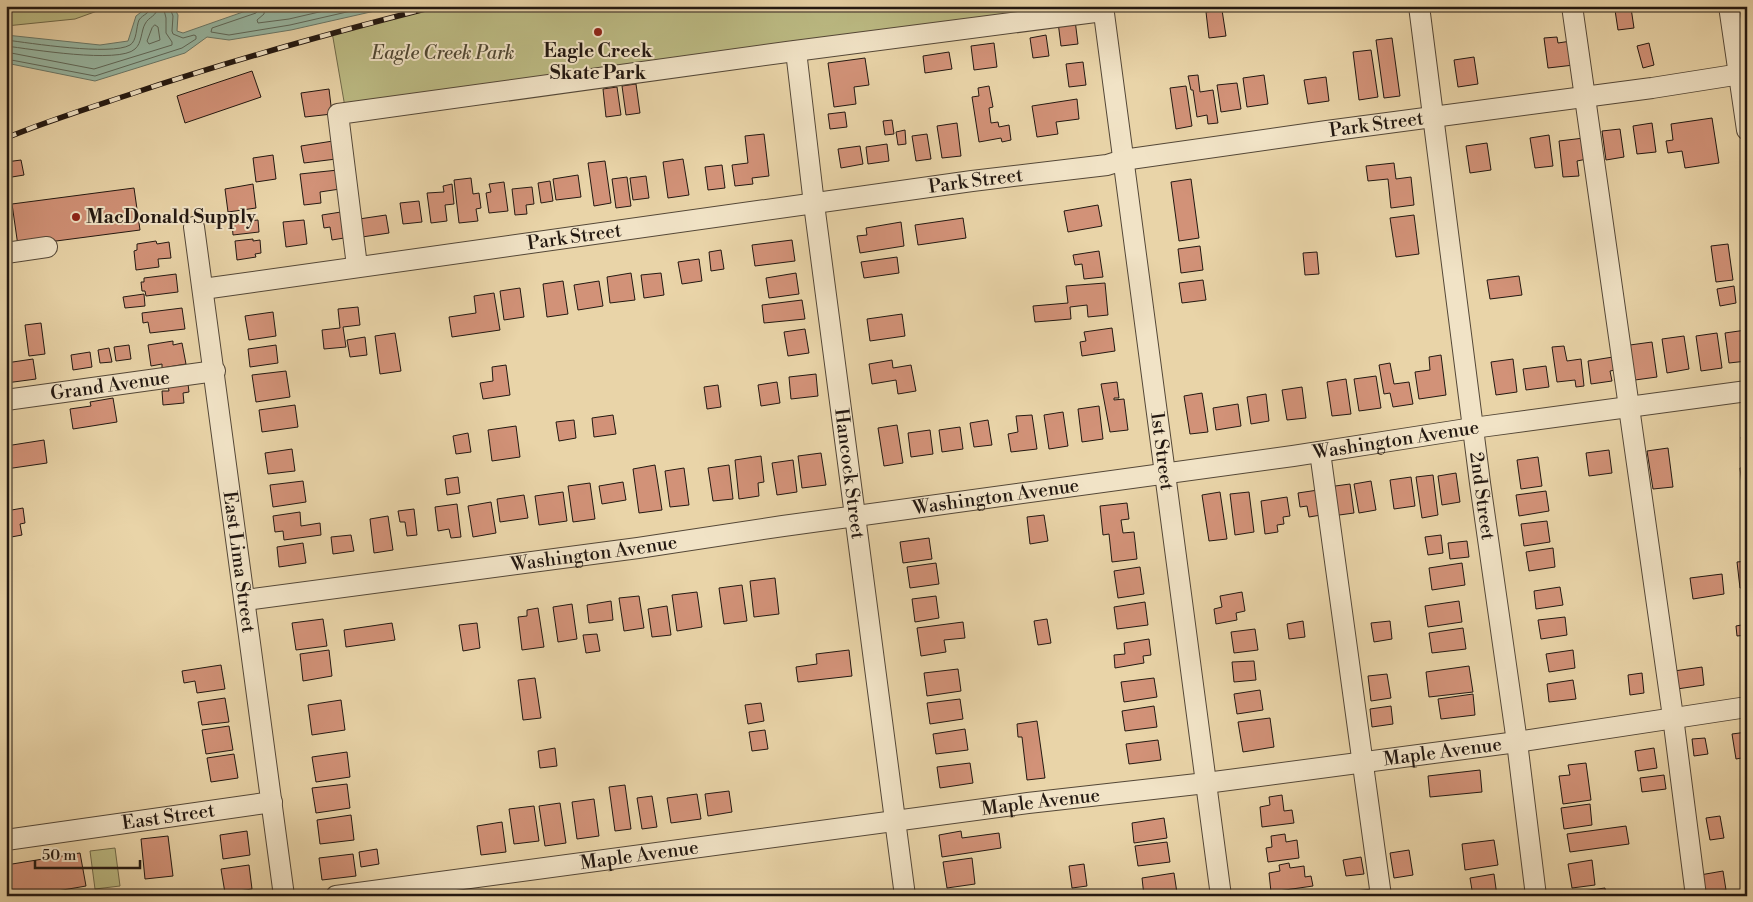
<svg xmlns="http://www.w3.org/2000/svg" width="1753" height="902" font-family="'Libre Bodoni',serif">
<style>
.green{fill:#bcbb84;stroke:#706a4a}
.water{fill:#98b8a4;stroke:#697869}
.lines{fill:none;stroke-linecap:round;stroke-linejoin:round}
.shore{stroke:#5e685a;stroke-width:1}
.building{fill:#d29278;stroke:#231811}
.minor-casing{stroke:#544737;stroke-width:22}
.minor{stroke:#f1e3c6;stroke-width:20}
.rail-casing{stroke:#231811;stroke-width:5.5}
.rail{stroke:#f1e3c6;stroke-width:4;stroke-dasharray:11;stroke-linecap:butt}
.poi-dot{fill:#8f2418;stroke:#f1e3c6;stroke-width:2}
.labels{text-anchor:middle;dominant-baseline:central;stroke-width:4;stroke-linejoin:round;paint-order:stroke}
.poi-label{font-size:19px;font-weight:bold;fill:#231811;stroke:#f1e3c6}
.park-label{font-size:19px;font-style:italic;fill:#514934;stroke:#f1e3c6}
.street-label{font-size:19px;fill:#231811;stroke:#f1e3c6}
</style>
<rect width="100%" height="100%" fill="#e9d4a8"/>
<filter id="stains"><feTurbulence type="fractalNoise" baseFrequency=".004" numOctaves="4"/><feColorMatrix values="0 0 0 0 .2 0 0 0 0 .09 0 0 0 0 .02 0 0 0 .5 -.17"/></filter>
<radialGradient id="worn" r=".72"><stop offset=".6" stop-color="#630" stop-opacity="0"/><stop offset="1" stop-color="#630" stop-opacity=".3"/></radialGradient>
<path class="green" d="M6,6H111L75,19L6,26Z
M437,6H1103L346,113L332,32Z
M115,848L120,886L95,889L90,851Z"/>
<path class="water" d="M149,6H173L178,15L177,31L183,33L260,6H397L291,30L229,40L207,37L185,53L95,81L6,63V35L100,45L128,41L136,16Z"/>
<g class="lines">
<path class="shore" d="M259,6L258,10L256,13L212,28L211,32L229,35L290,25L373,6
M265,6L264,14L257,20L258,23L289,19L345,6
M155,25L158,27L160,40L149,44L147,41L152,28Z
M6,40C30,43 111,56 130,45C137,41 136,27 139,20C143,14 150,14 151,6
M6,46C30,49 119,64 135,49C142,43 141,31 145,24C149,16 157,17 158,6
M6,52L94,69L172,45V42L166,33V18L163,6
M6,59L95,76L182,48L196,39V36L194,35L183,38L173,34L172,31L173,16L169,6"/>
</g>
<path class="building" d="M1631,8L1634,28L1618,30L1615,10Z
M1222,10L1226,36L1209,38L1206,12Z
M1075,20L1078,44L1061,46L1058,22Z
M1046,35L1049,56L1033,58L1030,38Z
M1557,37L1558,43L1571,41L1574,65L1548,68L1544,38Z
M1392,38L1400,96L1384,98L1376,40Z
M994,43L997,67L974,70L971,46Z
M1649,43L1654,65L1643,68L1637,46Z
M1371,50L1378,97L1359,100L1353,52Z
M949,52L952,69L925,73L923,56Z
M1474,57L1478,84L1458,87L1454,60Z
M865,58L869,85L854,87L856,104L834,107L828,63Z
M1083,62L1086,85L1069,87L1066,64Z
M252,71L261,97L185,123L177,96Z
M1198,75L1200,92L1213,90L1218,123L1208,124L1207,115L1197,117L1193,90H1191L1188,76Z
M1264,75L1268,104L1247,107L1243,78Z
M1326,77L1329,101L1308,104L1304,80Z
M1237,83L1241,109L1221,112L1217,85Z
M636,84L640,113L626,115L622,86Z
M989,86L993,107L989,108L991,123L998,122L999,127L1009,125L1011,140L1002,142L1001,138L979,142L972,97L979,96L978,88Z
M1186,86L1192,126L1176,129L1170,88Z
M617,87L621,115L606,117L603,89Z
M329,89L332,114L305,117L301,93Z
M1077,99L1079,119L1056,122L1058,134L1037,137L1032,106Z
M845,112L847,127L830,129L828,114Z
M1712,118L1719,163L1685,168L1682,151L1668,153L1666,141L1673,140L1671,124Z
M892,120L894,134L885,135L883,121Z
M957,123L961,156L942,158L937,126Z
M1652,123L1656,152L1637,154L1633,126Z
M1620,129L1624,157L1606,160L1602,131Z
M905,130L906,144L898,145L896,132Z
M764,134L769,176L752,178L753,184L735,186L732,165L748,163L745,136Z
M927,134L931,159L916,161L912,136Z
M1549,135L1553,166L1535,168L1530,138Z
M1584,138L1587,159L1577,161L1579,176L1563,177L1559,141Z
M333,141L336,159L304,163L301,146Z
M1487,143L1491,170L1470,173L1466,146Z
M887,144L889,161L868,164L866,147Z
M860,146L863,164L841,168L838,149Z
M273,155L276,179L256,182L253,158Z
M683,159L689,195L668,198L663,162Z
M21,160L24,175L6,178V162Z
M605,161L611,203L594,206L588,163Z
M1394,163L1396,179L1411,177L1414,205L1391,208L1388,179L1368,181L1366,166Z
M722,165L725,188L708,190L705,167Z
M338,170L340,189L320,192L321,203L304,205L300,174Z
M578,175L581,197L556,200L553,179Z
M646,176L649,198L633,200L630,178Z
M627,177L631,206L616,208L612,179Z
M471,178L473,194L479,193L481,208L476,209L478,221L459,223L454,180Z
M1191,179L1199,238L1179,241L1171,182Z
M550,181L553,201L541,203L538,183Z
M504,182L508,211L489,213L486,193L491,192L489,184Z
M253,184L256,208L228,212L225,189Z
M452,184L454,204L445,205L447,221L431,223L427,193L444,192L443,186Z
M532,187L534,204L526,205L527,214L515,215L512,189Z
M134,188L140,230L18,246L12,204Z
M419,201L422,222L403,224L400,203Z
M1098,205L1102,226L1068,232L1064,211Z
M341,212L344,238L332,240L330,227L324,228L322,215Z
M386,215L389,233L362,237L359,219Z
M1414,215L1419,254L1396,257L1390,218Z
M963,218L966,238L918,245L915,225Z
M258,220L259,232L233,235L232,223Z
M304,220L307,244L286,247L283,222Z
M901,222L904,246L860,253L857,236L867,235L866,228Z
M253,239V241L260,240L261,253L255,254L256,257L237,260L235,241Z
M792,240L795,261L755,266L752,245Z
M156,241L157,244L169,242L171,258L158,259L159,267L136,270L134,251L137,250V244Z
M1728,244L1733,280L1716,282L1711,246Z
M1200,246L1203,270L1181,273L1178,249Z
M721,250L724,269L711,271L709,252Z
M1099,251L1103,277L1084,279L1082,264L1075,265L1073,255Z
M1317,252L1319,274L1305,275L1303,253Z
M897,257L899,273L864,278L861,262Z
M699,259L702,281L682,284L678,262Z
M631,273L635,300L610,303L607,277Z
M661,273L664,295L644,298L641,275Z
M796,273L799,294L769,298L766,278Z
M176,274L178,292L146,296L145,291H142L141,282H144V278Z
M1519,276L1522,295L1490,299L1487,280Z
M1203,280L1206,300L1182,303L1179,283Z
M563,281L568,314L547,317L543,284Z
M599,281L603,306L578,310L574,285Z
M1105,283L1108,315L1088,317L1087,305L1070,307L1071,319L1035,322L1033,306L1068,303L1066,286Z
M1734,286L1736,303L1720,306L1717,289Z
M520,288L524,317L504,320L500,291Z
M494,293L500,330L452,337L449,317L476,313L474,296Z
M144,294L145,306L125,308L123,297Z
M802,300L805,319L764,323L762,305Z
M358,307L360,325L343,327L346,347L324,349L322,330L340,328L338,309Z
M182,308L185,329L150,333L148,322L143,323L142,313Z
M273,312L276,336L249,340L245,316Z
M902,314L905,336L870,341L867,319Z
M41,323L45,354L29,356L25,325Z
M1112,328L1115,351L1082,356L1080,342L1086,341L1084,332Z
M805,329L809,353L788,356L784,332Z
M1746,330L1747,361L1729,363L1725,333Z
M395,333L401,371L380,374L375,336Z
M1717,333L1722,368L1701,371L1696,336Z
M1684,336L1689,369L1667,373L1662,339Z
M365,337L367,355L350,357L347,340Z
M173,341V345L182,343L186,364L162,368V364L151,366L148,345Z
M1652,342L1657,377L1635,380L1630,345Z
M129,345L131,359L116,361L114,347Z
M276,345L278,363L250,367L248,349Z
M1564,346L1567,361L1581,359L1584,386L1576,387L1575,380L1557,382L1552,347Z
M109,348L112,362L100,363L98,350Z
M90,352L92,367L73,370L71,355Z
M1441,355L1446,395L1419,399L1415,372L1430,370L1429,357Z
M1613,357L1615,370L1610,371L1612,381L1591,384L1588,361Z
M33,359L36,379L6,383V363Z
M1513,359L1517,392L1496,395L1491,362Z
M892,360L893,368L911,365L916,391L898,394L896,380L872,384L869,364Z
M1390,363L1394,384L1409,382L1413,404L1393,407L1390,393L1384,394L1379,365Z
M506,365L510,395L483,399L480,383L493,381L492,367Z
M1546,366L1549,387L1526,390L1523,369Z
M286,371L290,397L256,402L252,375Z
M816,374L818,396L791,399L789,377Z
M1376,376L1381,408L1359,411L1354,379Z
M1346,379L1351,414L1332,416L1327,382Z
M777,382L780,403L761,406L758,385Z
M1117,382L1119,398H1114V400L1124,399L1128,430L1110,432L1101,384Z
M188,384L189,392L183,393L184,403L163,405L162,391H169L168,386Z
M718,385L721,407L707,409L704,387Z
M1302,387L1306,418L1287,420L1282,390Z
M1202,393L1208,432L1190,434L1184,396Z
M1266,394L1269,421L1251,424L1247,397Z
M113,398L117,422L73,429L70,409L91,406L90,402Z
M1238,404L1241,426L1216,430L1213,408Z
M295,405L298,427L262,432L259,410Z
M1099,406L1103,439L1082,442L1078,409Z
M1063,412L1068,446L1049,449L1044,415Z
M613,415L616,434L594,437L592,418Z
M1032,415L1037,449L1011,452L1008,434L1018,432L1016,416Z
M574,420L576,438L559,441L556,422Z
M988,420L992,445L974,447L970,423Z
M897,425L903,463L884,466L878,428Z
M516,426L520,457L492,461L488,430Z
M960,427L963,449L942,452L939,430Z
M930,430L933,454L911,457L908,433Z
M468,433L471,452L456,454L453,436Z
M1747,436V461L1744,462L1741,437Z
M44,440L47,463L6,469V446Z
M1668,448L1673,487L1653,489L1647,451Z
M292,449L295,471L268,474L265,453Z
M1609,450L1612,473L1589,476L1586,453Z
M821,453L826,485L802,488L798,456Z
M761,456L764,482L758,483L759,496L739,499L735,460Z
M1538,457L1542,486L1521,489L1517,460Z
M793,460L797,492L777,495L772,463Z
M655,465L662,510L639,513L633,469Z
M729,465L733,499L713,501L708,468Z
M1747,467V494H1743L1740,468Z
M684,468L689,505L670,507L665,471Z
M1456,473L1460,502L1442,505L1438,476Z
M1433,475L1438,515L1422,518L1416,477Z
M458,477L460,493L447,495L445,479Z
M1411,477L1415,506L1394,509L1390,480Z
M303,481L306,502L273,507L270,485Z
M1371,481L1376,510L1359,513L1354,484Z
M623,482L626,500L602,504L599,486Z
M590,483L595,519L573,522L568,486Z
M1350,484L1354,513L1332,516L1328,487Z
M1318,490L1321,515L1309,517L1307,506L1300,507L1298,493Z
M1546,491L1549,511L1519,516L1516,495Z
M563,492L567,521L539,525L535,496Z
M1220,492L1227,539L1209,541L1202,495Z
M1249,492L1254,532L1235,535L1230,494Z
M524,495L528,518L500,522L497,499Z
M1287,497L1290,516L1283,517L1284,524L1277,525L1278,532L1265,534L1261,501Z
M491,502L496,533L473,537L468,506Z
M1127,503L1129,519L1121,520L1123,533L1134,532L1137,559L1112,562L1109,534L1103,535L1100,506Z
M457,504L461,537L451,538L449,529L438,531L435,507Z
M23,508L25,523L20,524L22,535L6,538V511Z
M414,509L417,535L407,536L405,522H400L398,511Z
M300,512L301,526L320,523L321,535L284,540L283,531L275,532L273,516Z
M1044,515L1048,541L1030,544L1027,517Z
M388,516L393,550L374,553L370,519Z
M1547,521L1550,542L1524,546L1521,524Z
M351,535L354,551L333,554L331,537Z
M1441,535L1443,553L1428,555L1425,537Z
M929,538L932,559L903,563L900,542Z
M1467,541L1469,557L1450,559L1448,543Z
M303,543L306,563L279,567L277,547Z
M1553,548L1555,567L1529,571L1526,552Z
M1747,561V587L1740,588L1737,562Z
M936,563L939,584L910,588L907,567Z
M1462,563L1465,585L1432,590L1429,568Z
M1140,567L1144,594L1118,598L1114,571Z
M1722,574L1724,594L1693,599L1690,578Z
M775,578L779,614L754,617L750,581Z
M742,585L747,621L724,624L719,588Z
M1560,587L1563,605L1536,609L1534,591Z
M697,592L702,627L677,631L672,595Z
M1242,592L1245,611L1236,613L1237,620L1216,624L1214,609L1222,607L1220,596Z
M639,596L644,628L624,631L619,598Z
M936,596L939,618L915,622L912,599Z
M611,601L613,620L589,623L587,605Z
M1459,601L1462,622L1428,627L1425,606Z
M1145,602L1148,625L1117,629L1114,607Z
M572,604L577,639L558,642L553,607Z
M667,606L671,635L652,637L648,609Z
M538,608L544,647L522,650L518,617L527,616V610Z
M1565,617L1567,635L1541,639L1538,620Z
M323,619L327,646L296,650L292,623Z
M1047,619L1051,643L1038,645L1034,621Z
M1303,621L1305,637L1289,639L1287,624Z
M1390,621L1392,639L1374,642L1371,623Z
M963,622L965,638L944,640L946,652L921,656L917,628Z
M392,623L395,640L346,647L344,630Z
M477,623L480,648L463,651L459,625Z
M1747,624V635L1737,636L1736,626Z
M1463,628L1466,649L1432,653L1429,633Z
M1255,629L1258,650L1234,653L1231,632Z
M597,634L600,651L586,653L583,635Z
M1149,639L1151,655L1143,656L1144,663L1115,668L1114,655L1125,654L1124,643Z
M329,650L332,676L303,681L300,654Z
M849,650L852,676L798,682L796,667L817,664L816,654Z
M1573,650L1575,668L1549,672L1546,654Z
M1254,661L1256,680L1234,682L1232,662Z
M221,665L225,689L197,693L195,681L184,683L182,671Z
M1469,666L1473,692L1429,697L1426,672Z
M1702,667L1704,685L1677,689L1674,671Z
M958,669L961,691L927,696L924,673Z
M1642,673L1644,693L1630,695L1628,675Z
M1387,674L1391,698L1371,701L1368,676Z
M535,678L541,718L523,720L518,680Z
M1154,678L1157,697L1124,702L1121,682Z
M1573,680L1576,699L1549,702L1547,684Z
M1260,690L1263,710L1237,714L1234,694Z
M1473,694L1475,715L1441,719L1438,699Z
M225,698L229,722L202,725L198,702Z
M960,699L963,719L930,724L927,703Z
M341,700L345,730L312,735L308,705Z
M761,703L764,721L748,724L745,705Z
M1154,706L1157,727L1125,731L1122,711Z
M1391,706L1393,724L1372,727L1370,709Z
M1270,718L1274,747L1243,752L1238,722Z
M1037,721L1045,778L1027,780L1022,737H1018L1017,724Z
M229,726L233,750L206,754L202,730Z
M965,729L968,750L936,754L933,734Z
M765,730L768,749L752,751L749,732Z
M1747,732V757L1736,759L1732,734Z
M1705,738L1708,754L1694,756L1692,739Z
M1158,740L1161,760L1129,764L1126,744Z
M555,748L557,766L540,768L538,751Z
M1654,748L1657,768L1638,771L1635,751Z
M347,752L350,777L316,782L312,757Z
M234,754L238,778L211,782L207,758Z
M970,763L973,783L940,788L937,767Z
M1586,763L1591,800L1563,804L1559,776L1570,775L1568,765Z
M1480,770L1482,792L1430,797L1428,776Z
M1664,775L1666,789L1642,792L1640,778Z
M347,784L350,808L316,813L312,788Z
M625,785L631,829L615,831L609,787Z
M729,791L732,812L708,816L705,794Z
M697,794L701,819L671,823L667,798Z
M1282,795L1284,811L1292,810L1294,823L1262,827L1260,807L1270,805L1269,797Z
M652,796L657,827L642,829L637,798Z
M594,799L599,836L577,839L572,802Z
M560,803L566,843L545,846L539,806Z
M1590,804L1592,825L1564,829L1561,808Z
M534,806L539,841L514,844L509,809Z
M351,815L354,840L320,844L317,820Z
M1720,816L1724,838L1710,840L1706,818Z
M1164,818L1167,838L1134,843L1132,823Z
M502,822L506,852L481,855L477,826Z
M1626,826L1629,844L1570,852L1567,834Z
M247,831L250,855L223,859L220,835Z
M961,831L962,838L999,833L1001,848L942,857L939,835Z
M1285,834L1286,842L1297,840L1299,858L1268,862L1266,848L1272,847L1271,836Z
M168,836L173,876L145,879L141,839Z
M1494,840L1498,865L1465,870L1462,844Z
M1167,842L1170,862L1138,866L1135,846Z
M377,849L379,864L361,867L359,852Z
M1409,850L1413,875L1394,878L1390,853Z
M80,853L86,886L28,896H6V865Z
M353,854L356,876L322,880L319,858Z
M1361,857L1364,874L1346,876L1343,860Z
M972,858L975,884L947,888L943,862Z
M1592,860L1595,885L1572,888L1568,864Z
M1289,863L1290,868L1304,866L1305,877L1311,876L1313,886L1271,892L1269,873L1280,871L1279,865Z
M1084,864L1087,886L1072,888L1069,866Z
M249,865L252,889L225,893L221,869Z
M1723,871L1726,890L1703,893L1700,875Z
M1174,873L1177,893L1144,896L1142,878Z
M1494,874L1497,896H1473L1470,878Z
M1605,888L1606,896H1576L1575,892Z
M1372,889L1373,896H1355V891Z
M992,892L993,896H962Z"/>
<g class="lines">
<g class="minor-casing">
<g id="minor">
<path id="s1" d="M1103,6L1221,896"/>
<path id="s2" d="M1419,6L1480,483L1517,742L1536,896"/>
<path d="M1572,6L1673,717L1696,896"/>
<path d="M1729,6L1747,130"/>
<path id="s3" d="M796,51L814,204L905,896"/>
<path id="s4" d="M194,227L284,896"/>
<path d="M6,253L47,247"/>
<path d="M357,266L338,114L787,52L1103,11"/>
<path id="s5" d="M203,289L972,181L1107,165L1123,160L1327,131L1652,88L1747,73"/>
<path id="s6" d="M6,400L215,371"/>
<path d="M1320,452L1381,896"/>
<path id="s7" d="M245,600L638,548L783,526L1293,456L1473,428L1747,391"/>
<path id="s8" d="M6,840L272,802"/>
<path id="s9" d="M336,896L1028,803L1206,783L1517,742L1747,707"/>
</g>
</g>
<use href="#minor" class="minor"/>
<g class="rail-casing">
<path id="rail" d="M6,138C47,121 89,108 131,94C232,60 334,32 437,6"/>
</g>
<use href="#rail" class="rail"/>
</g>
<g class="poi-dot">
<circle cx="598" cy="32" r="5"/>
<circle cx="76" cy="217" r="5"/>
</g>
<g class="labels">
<g class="poi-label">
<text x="598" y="51">Eagle Creek<tspan x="598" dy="22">Skate Park</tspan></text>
<text x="86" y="217" text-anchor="start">MacDonald Supply</text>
</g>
<g class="park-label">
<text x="443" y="53">Eagle Creek Park</text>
</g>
<g class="street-label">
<text stroke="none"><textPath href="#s5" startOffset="1185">Park Street</textPath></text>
<text stroke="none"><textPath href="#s5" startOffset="780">Park Street</textPath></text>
<text stroke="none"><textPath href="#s5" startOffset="375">Park Street</textPath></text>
<text stroke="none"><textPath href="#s6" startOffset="105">Grand Avenue</textPath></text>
<text stroke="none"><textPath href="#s7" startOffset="1162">Washington Avenue</textPath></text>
<text stroke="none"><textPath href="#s1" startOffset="449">1st Street</textPath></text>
<text stroke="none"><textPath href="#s3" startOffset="426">Hancock Street</textPath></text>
<text stroke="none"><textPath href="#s2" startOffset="494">2nd Street</textPath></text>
<text stroke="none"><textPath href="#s7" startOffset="758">Washington Avenue</textPath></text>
<text stroke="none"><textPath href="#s7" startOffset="352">Washington Avenue</textPath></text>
<text stroke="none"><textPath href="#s4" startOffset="338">East Lima Street</textPath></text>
<text stroke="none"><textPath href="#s9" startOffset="1116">Maple Avenue</textPath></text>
<text stroke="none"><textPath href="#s9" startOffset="711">Maple Avenue</textPath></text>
<text stroke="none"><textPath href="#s8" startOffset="164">East Street</textPath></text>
<text stroke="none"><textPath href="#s9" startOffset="306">Maple Avenue</textPath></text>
</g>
</g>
<rect width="1753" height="902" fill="none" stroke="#e9d4a8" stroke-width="25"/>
<rect x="8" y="8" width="1738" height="887" fill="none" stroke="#231811" stroke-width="2.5"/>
<rect x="12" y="12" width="1728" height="877" fill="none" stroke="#231811"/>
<path d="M35 860v8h105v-8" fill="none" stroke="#231811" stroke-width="2.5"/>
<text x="42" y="860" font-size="15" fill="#231811" stroke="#f1e3c6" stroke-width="4" paint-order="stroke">50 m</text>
<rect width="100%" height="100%" filter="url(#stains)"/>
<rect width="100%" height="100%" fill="url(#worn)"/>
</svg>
